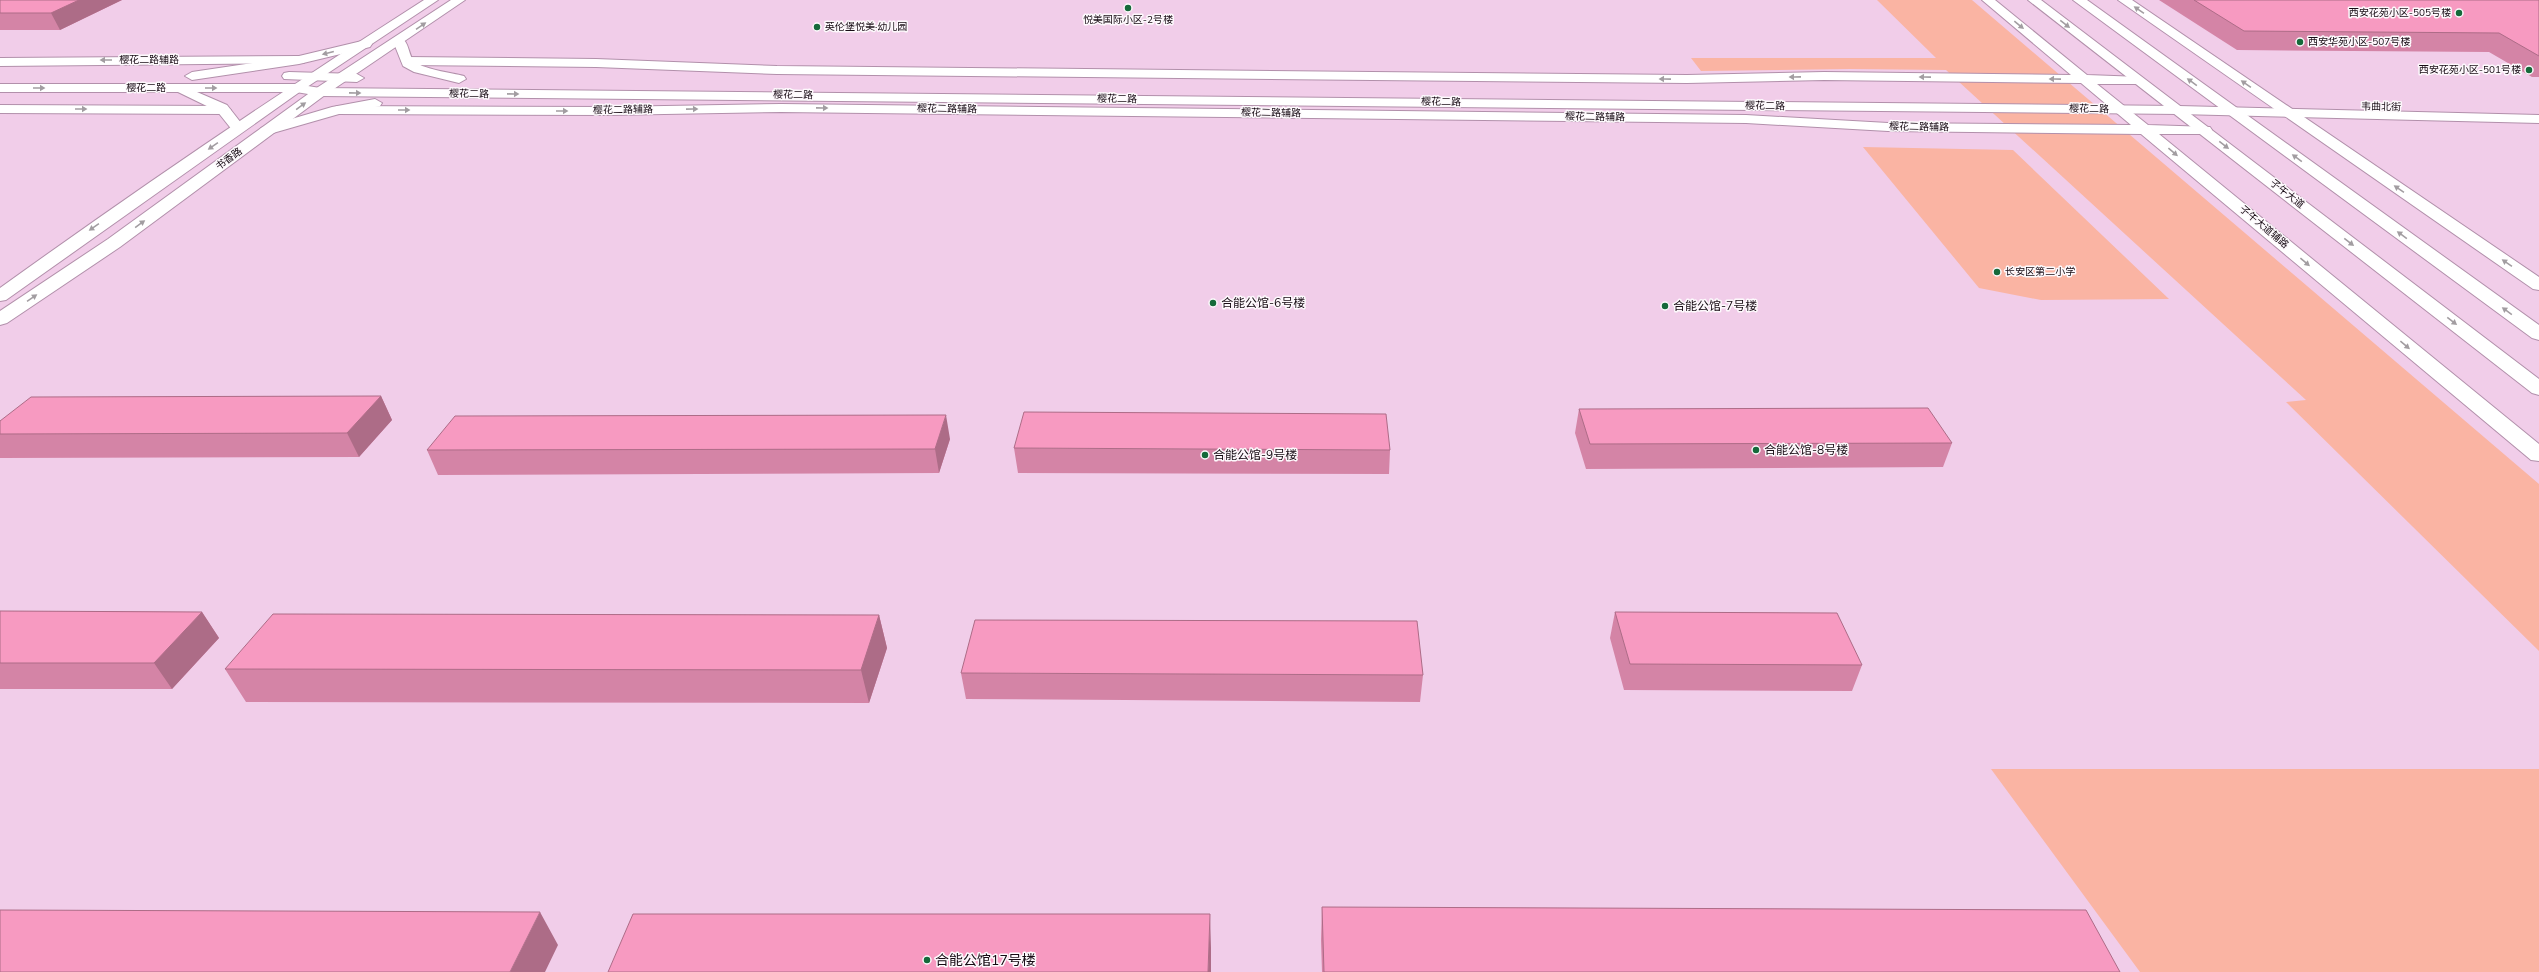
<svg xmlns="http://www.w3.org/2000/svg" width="2539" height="972" font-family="'Nunito Sans','Noto Sans SC',sans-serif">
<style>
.green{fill:#fab4a3}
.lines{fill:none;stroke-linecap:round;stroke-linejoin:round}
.minor-casing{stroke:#b290ab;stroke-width:2}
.tertiary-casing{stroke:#b290ab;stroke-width:2}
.secondary-casing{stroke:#b290ab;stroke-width:2}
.primary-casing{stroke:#b290ab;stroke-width:2}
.minor{fill:#fff;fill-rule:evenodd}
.tertiary{fill:#fff;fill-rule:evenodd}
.secondary{fill:#fff;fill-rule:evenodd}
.primary{fill:#fff;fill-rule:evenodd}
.wall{fill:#d484a6}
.shaded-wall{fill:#ad6c87}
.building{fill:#f79ac1;stroke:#ad6c87}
.oneway{fill:#a29da1}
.poi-dot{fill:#15693a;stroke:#fdf9fc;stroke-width:1.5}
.labels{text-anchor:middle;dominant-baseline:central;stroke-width:3;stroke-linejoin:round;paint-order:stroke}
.far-poi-label{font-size:10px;fill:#170b14;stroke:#fdf9fc;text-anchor:start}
.far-street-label{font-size:10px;fill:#170b14;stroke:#fdf9fc}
.poi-label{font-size:12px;fill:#170b14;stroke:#fdf9fc;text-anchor:start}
.near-poi-label{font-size:14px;fill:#170b14;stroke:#fdf9fc;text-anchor:start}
</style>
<rect width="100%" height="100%" fill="#f1cde9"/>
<path class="green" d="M1877,0H1972L2539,484V651L2286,402L2306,400L1946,70L1850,69L1701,71L1691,58H1936Z
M1863,147L2013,150L2169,299L2041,300L1979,288Z
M1991,769H2539V972H2140Z"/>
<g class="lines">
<g class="minor-casing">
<path id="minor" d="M1982,0H1995L2087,75L2141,77L2143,80L2141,83L2136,84H2097L2148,125L2210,127L2212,130L2205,134H2159L2539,444V461L2531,460L2141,134L1888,131L1746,123L781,112L608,115L337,114L330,110L337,106L608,107L781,104L1746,115L1888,123L2131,125L2081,83L1824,80L1687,83L777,74L596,67L407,65L401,61L407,57L596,59L777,66L1687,75L1824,72L2071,75Z
M2118,0H2132L2539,277V290L2533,289Z
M299,56L304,57L305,60L304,63L0,66V58Z
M0,105L224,106L231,110L224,114L0,113Z"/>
</g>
<g class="tertiary-casing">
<path id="tertiary" d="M424,0H438L301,91L6,300L0,301V288C139,188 280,92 424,0Z
M451,0H465L325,95L120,247L7,323L0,325V311L108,239L315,89Z"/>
</g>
<g class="secondary-casing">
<path id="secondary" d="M399,37C409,40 408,53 413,60C420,69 453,73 464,76L466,79L459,83L414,72L403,66L393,41Z
M366,40L370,41L372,44L370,47L299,64L192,80L185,76L192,72L299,56Z
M289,72L357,74L364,78L357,82L284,79L282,76L284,73Z
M0,84H296L320,88L2179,106L2539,115V123L2179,114L320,96L296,92H197L227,105L245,128L238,132L233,131L217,111L178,92H0Z
M375,99L382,103L380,106L339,114L266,135L259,131L261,128L332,107Z"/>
</g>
<g class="primary-casing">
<path id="primary" d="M2028,0H2041L2539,379V395L2532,393Z
M2073,0H2087L2539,325V340L2532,338Z"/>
</g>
<use href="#minor" class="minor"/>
<use href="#tertiary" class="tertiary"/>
<use href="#secondary" class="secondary"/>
<use href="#primary" class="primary"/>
</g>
<path class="wall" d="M0,0H122L60,30H0Z
M2159,0H2539V77H2532L2489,52L2237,50Z
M381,396L392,420L359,457L0,458V421Z
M1579,409L1952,443L1943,467L1586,469L1575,433Z
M950,439L939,473L438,475L427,450Z
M1014,448L1390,450L1389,474L1018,473Z
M0,611L202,612L219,638L172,689H0Z
M1615,612L1862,665L1852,691L1624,690L1610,638Z
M879,615L887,648L869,703L246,702L225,669Z
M961,673L1423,675L1420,702L966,699Z
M1322,907L2120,972H1322L1321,940Z"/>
<path class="shaded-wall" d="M79,0H122L60,30L51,13Z
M381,396L392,420L359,457L347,433Z
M946,415L950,439L939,473L935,449Z
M202,612L219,638L172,689L154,663Z
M879,615L887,648L869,703L861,670Z
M540,912L558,945L545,972H510Z
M1210,914L1211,948V972H1208Z"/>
<path class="building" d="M0,0H79L51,13H0Z
M2194,0H2539V56L2499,33L2244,31Z
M381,396L347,433L0,434V421L31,397Z
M1928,408L1952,443L1590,444L1579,409Z
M1024,412L1386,414L1390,450L1014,448Z
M946,415L935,449L427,450L455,416Z
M0,611L202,612L154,663H0Z
M1615,612L1837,613L1862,665L1630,664Z
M273,614L879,615L861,670L225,669Z
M975,620L1417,621L1423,675L961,673Z
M1322,907L2086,910L2120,972H1324Z
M0,910L540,912L510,972H0Z
M633,914H1210L1208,972H608Z"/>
<defs><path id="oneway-solid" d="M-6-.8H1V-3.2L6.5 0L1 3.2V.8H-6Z"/></defs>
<g class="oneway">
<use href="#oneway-solid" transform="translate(2139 10) rotate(-146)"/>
<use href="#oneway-solid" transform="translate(2065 24) rotate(38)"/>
<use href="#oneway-solid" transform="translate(2019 25) rotate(39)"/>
<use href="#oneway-solid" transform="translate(421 26) rotate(-34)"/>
<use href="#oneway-solid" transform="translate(328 53) rotate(166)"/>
<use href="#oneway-solid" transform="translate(106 60) rotate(180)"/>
<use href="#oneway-solid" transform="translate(1795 77) rotate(179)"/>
<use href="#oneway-solid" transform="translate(1925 77) rotate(-179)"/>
<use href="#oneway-solid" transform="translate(1665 79) rotate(-179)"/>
<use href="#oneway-solid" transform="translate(2055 79) rotate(-179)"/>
<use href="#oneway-solid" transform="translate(2192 82) rotate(-144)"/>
<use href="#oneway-solid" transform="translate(2246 84) rotate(-145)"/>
<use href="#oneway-solid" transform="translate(39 88)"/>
<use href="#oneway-solid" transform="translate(211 88)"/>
<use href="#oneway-solid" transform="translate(355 93) rotate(1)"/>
<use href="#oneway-solid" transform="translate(513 94) rotate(1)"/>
<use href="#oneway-solid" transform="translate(301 106) rotate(-36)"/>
<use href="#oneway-solid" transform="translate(822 108) rotate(1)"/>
<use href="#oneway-solid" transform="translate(81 109)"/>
<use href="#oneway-solid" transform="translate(692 109) rotate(-1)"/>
<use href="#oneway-solid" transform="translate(404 110)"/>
<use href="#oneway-solid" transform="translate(562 111)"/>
<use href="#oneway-solid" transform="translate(2224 145) rotate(38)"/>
<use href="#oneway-solid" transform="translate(213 146) rotate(145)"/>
<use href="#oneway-solid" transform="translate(2173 152) rotate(40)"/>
<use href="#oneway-solid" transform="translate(2297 158) rotate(-144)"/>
<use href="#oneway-solid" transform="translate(2399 189) rotate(-146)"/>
<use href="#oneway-solid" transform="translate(140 224) rotate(-36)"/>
<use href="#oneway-solid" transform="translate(94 227) rotate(145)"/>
<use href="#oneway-solid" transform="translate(2402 235) rotate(-144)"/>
<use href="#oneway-solid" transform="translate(2349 242) rotate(38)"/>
<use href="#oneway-solid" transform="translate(2305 262) rotate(40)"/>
<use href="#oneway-solid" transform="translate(2507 263) rotate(-146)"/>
<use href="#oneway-solid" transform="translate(32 298) rotate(-34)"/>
<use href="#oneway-solid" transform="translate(2507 311) rotate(-144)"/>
<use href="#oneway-solid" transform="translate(2452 321) rotate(38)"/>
<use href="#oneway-solid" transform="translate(2405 345) rotate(40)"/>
</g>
<g class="poi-dot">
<circle cx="1128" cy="8" r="4"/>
<circle cx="2459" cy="13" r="4"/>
<circle cx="817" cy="27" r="4"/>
<circle cx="2300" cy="42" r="4"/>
<circle cx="2529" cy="70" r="4"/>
<circle cx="1997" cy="272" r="4"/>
<circle cx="1213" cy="303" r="4"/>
<circle cx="1665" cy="306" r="4"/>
<circle cx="1756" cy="450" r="4"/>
<circle cx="1205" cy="455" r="4"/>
<circle cx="927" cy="960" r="4"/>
</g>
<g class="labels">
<g class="far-poi-label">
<text x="2451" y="13" text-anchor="end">西安花苑小区-505号楼</text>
<text x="1128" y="20" text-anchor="middle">悦美国际小区-2号楼</text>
<text x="825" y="27">英伦堡悦美·幼儿园</text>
<text x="2308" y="42">西安华苑小区-507号楼</text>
<text x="2521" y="70" text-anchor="end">西安花苑小区-501号楼</text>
<text x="2005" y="272">长安区第二小学</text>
</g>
<g class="far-street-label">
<text x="149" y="60">樱花二路辅路</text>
<text x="146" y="88">樱花二路</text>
<text transform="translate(469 94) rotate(1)">樱花二路</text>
<text transform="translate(793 95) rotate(1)">樱花二路</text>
<text transform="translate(1117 99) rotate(1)">樱花二路</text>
<text transform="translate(1441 102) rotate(1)">樱花二路</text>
<text transform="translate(1765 106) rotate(1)">樱花二路</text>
<text transform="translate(2381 107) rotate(1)">韦曲北街</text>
<text transform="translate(947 109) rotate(1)">樱花二路辅路</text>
<text transform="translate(2089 109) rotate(1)">樱花二路</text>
<text transform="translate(623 110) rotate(-1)">樱花二路辅路</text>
<text transform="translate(1271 113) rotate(1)">樱花二路辅路</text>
<text transform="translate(1595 117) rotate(1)">樱花二路辅路</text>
<text transform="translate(1919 127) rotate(1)">樱花二路辅路</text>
<text transform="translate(229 159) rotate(-36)">书香路</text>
<text transform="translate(2287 194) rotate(38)">子午大道</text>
<text transform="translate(2264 227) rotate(40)">子午大道辅路</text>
</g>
<g class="poi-label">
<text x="1221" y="303">合能公馆-6号楼</text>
<text x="1673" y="306">合能公馆-7号楼</text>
<text x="1764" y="450">合能公馆-8号楼</text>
<text x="1213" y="455">合能公馆-9号楼</text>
</g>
<g class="near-poi-label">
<text x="935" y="960">合能公馆17号楼</text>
</g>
</g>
</svg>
